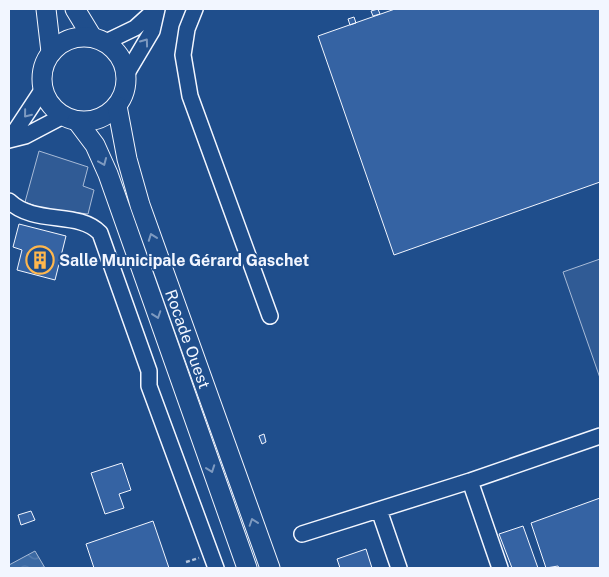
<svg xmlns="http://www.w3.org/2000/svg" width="609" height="577" font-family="'Public Sans',sans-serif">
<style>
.parking{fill:#305b95;stroke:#a8bbd7}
.water{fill:url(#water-waves);stroke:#a8bbd7}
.building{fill:#3563a3;stroke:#f2f6ff}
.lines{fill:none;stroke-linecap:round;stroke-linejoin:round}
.minor-casing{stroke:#f2f6ff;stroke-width:18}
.major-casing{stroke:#f2f6ff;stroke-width:21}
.path{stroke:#b3c4dc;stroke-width:2.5;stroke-dasharray:4 2.5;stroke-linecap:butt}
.minor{stroke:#1f4e8c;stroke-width:15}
.major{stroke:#1f4e8c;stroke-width:19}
.oneway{stroke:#7e9ac0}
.labels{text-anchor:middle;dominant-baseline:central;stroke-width:4;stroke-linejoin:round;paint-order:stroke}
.poi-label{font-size:16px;font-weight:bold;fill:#f2f6ff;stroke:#1f4e8c;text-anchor:start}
.street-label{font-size:16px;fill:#f2f6ff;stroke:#1f4e8c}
</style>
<defs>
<pattern id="water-waves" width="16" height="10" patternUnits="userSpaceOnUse" patternTransform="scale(1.25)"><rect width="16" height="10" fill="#3b69a3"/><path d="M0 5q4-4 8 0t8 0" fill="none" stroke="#587fb1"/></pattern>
</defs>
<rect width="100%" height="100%" fill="#1f4e8c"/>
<path class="parking" d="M39,151L88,167L83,186L94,190L88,214L41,208L25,202Z
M600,259V378L563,272Z"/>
<path class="water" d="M35,551L45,568H9V565Z"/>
<path class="building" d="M378,9L380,14L373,16L371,11Z
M395,9H600V182L394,255L318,36Z
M354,17L356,23L350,25L348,19Z
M19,224L66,236L55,280L17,270L22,250L13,247Z
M264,434L266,442L262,444L259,436Z
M122,463L131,490L119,494L124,508L105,514L91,473Z
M600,498V568H559L558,566L546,568L531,523Z
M31,511L35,520L21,525L18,515Z
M153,521L169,568H94L86,544Z
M523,526L538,568H512L499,534Z
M366,549L372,568H340L337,559Z"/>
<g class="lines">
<g class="minor-casing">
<path id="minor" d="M195,9L187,29L183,55L190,96L270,316
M106,42L135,28L156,9
M127,73L152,31L157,9
M10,139L43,89
M9,140L25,136L63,116
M9,201C35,226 78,210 100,233L149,371V386L216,568
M470,481L500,568
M379,510L399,568
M302,534L470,481L600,436"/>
</g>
<g class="major-casing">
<g id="major">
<path d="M46,9L51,52"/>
<path d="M75,9L92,37"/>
<circle cx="84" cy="79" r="42"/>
<path id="s1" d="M117,106L127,159L140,205L270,568"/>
<path d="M77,121L95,145L108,174L247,568"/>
</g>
</g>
<path class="path" d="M186,562L199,558"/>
<use href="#minor" class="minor"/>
<use href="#major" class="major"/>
</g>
<defs><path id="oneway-chevron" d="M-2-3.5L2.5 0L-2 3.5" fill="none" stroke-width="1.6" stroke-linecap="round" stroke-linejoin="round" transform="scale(1.25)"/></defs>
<g class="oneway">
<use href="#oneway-chevron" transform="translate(145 42) rotate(-54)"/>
<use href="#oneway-chevron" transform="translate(27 114) rotate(129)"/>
<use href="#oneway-chevron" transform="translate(103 162) rotate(67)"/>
<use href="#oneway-chevron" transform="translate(152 237) rotate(-110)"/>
<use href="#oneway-chevron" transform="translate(157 315) rotate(71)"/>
<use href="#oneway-chevron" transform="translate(211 469) rotate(70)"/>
<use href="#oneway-chevron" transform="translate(253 522) rotate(-109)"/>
</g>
<defs>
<g id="building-ring" transform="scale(1.4375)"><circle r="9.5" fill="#1f4e8c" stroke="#ffb74d" stroke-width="1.5"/><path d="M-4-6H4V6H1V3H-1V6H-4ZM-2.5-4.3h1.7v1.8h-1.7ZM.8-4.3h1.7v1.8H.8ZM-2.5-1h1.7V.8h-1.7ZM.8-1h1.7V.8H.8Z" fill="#ffb74d"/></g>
</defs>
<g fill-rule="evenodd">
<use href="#building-ring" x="40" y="260"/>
</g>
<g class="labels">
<g class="poi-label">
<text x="59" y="260">Salle Municipale Gérard Gaschet</text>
</g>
<g class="street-label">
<text stroke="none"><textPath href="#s1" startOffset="244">Rocade Ouest</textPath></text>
</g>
</g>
<rect width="609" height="577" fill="none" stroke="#f2f6ff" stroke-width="20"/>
</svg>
